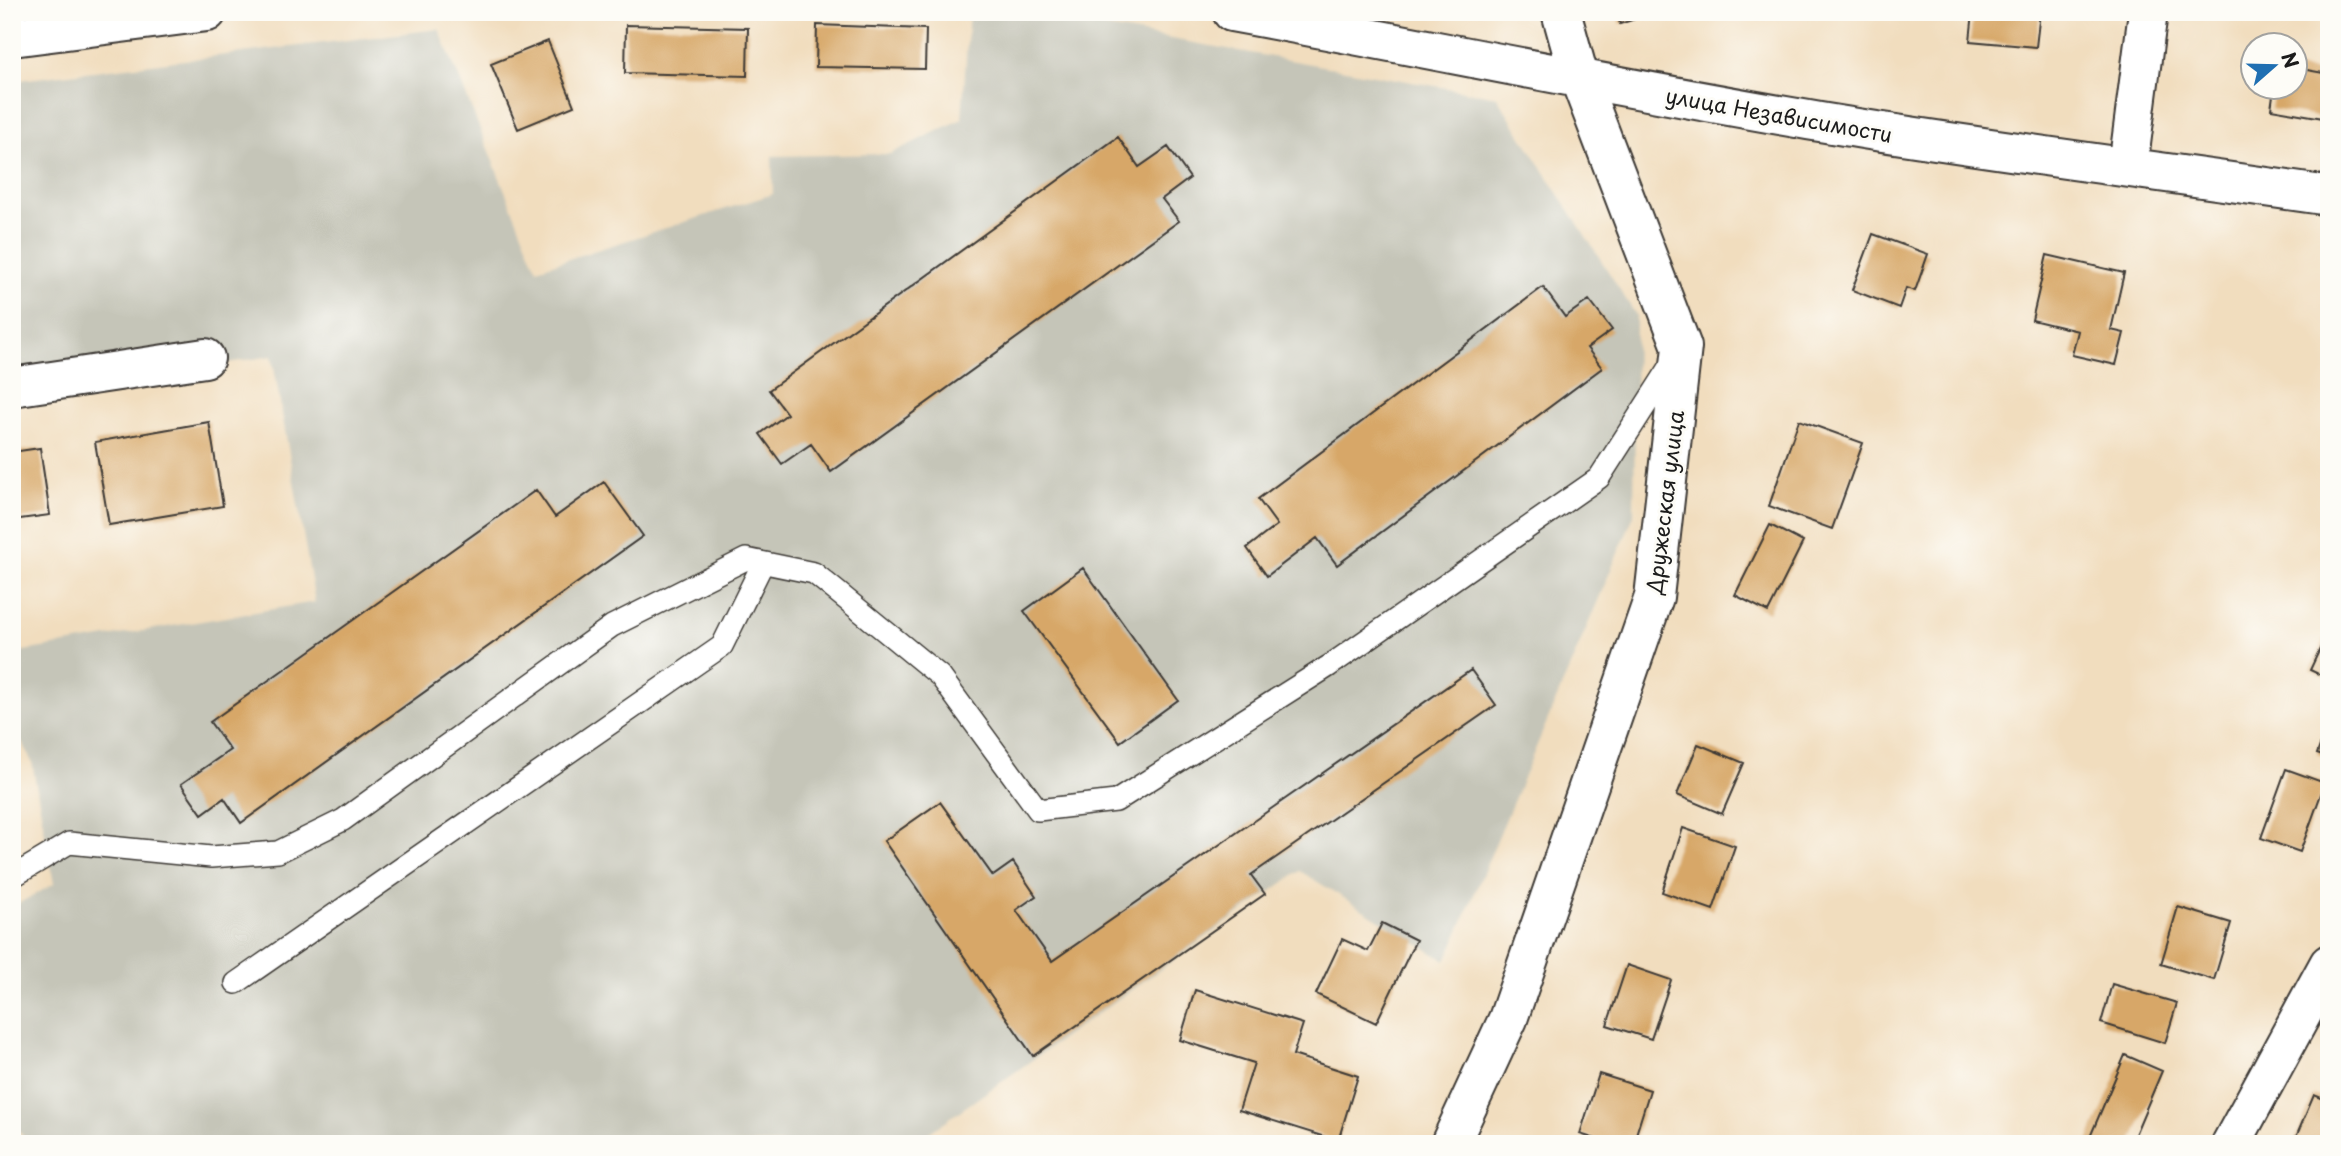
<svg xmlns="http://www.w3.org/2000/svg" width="2341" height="1156" font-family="'Playpen Sans',sans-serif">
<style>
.industrial{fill:#c5c5b8}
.building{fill:#d7a768}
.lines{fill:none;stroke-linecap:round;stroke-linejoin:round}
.lane-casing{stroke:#3c3934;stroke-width:24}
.street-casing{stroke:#3c3934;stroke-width:42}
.lane{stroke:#fff;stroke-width:21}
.street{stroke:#fff;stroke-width:38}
.labels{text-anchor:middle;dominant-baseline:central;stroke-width:6;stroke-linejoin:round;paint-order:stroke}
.street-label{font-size:21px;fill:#1c1c1c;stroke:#fdfcf7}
</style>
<rect width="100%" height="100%" fill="#fdfcf7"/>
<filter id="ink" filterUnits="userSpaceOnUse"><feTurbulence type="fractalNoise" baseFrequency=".0143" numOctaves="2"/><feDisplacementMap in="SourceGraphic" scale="14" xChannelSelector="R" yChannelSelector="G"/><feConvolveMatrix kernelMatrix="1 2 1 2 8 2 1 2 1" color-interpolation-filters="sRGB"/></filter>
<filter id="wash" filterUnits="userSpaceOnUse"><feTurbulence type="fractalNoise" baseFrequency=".00686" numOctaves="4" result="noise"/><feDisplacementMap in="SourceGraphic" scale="28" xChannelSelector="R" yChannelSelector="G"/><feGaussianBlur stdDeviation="1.57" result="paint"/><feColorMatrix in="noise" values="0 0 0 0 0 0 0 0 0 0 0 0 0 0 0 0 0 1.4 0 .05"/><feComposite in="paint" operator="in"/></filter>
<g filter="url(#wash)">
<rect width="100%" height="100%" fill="#f1ddbe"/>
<path class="industrial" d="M969,12H1019L1497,97L1636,315L1634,515L1446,961L1300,871L913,1144H29L12,1121V907L54,884L32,762L12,723V653L315,602L272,356L12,397V81L439,29L537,269L773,194L772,156L890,154L962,119Z"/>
<g id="blocks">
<path class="building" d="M1616,12H1653V13L1620,24Z
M1973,12H2040L2036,47L1970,41Z
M626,25L748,28L747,76L625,73Z
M817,25L926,29L925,69L816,67Z
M548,41L574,106L518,129L491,64Z
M2296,68L2329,74V119L2271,109L2274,88H2296Z
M1118,137L1139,167L1168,147L1190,178L1162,199L1179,221L831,472L811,444L782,464L760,434L787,414L769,390Z
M1873,234L1928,254L1915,291L1906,288L1899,308L1852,290Z
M2047,255L2124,273L2111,330L2124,333L2116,365L2072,355L2078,331L2032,320Z
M1543,287L1565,317L1589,300L1612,330L1587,348L1602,368L1337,565L1317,538L1267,576L1247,548L1277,525L1258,499Z
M1799,420L1863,443L1832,529L1769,506Z
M209,422L223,506L109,525L95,442Z
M40,448L50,515L12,520V452Z
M604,482L643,536L241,823L224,798L202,814L181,784L230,750L210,722L536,490L555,517Z
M1770,525L1803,542L1768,612L1735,595Z
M1083,568L1178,700L1120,742L1024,611Z
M2325,638L2329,640V679L2310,670Z
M1471,670L1496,705L1251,875L1265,894L1033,1056L884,841L940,802L993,876L1013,862L1036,896L1016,910L1052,961Z
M2328,723H2329V758L2317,754Z
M1698,744L1744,763L1722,814L1677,795Z
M2286,769L2325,783L2300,852L2261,838Z
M1683,828L1735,846L1713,910L1662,892Z
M2178,907L2231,923L2214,980L2161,964Z
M1382,923L1416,940L1376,1023L1316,994L1342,939L1368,951Z
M1627,965L1671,980L1651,1039L1607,1025Z
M2112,984L2177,1003L2165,1043L2101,1023Z
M1195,990L1303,1024L1293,1055L1358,1076L1338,1141L1239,1110L1254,1063L1180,1040Z
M2125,1055L2162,1071L2131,1144H2087Z
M1599,1074L1650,1090L1633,1144H1611L1580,1134Z
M2314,1095L2329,1101V1144H2293Z"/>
</g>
</g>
<g filter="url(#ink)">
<use href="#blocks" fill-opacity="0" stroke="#3c3934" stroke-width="2"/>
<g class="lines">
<g class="lane-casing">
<path id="lane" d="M12,877L69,843L211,857L278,852L343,820L612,626L746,559L814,573L940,676L1038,810L1116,801L1329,666L1599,478L1674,361
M236,983L722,646L763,563"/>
</g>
<g class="street-casing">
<path id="street" d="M1232,12C1428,48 1623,89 1820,122C1989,150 2159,171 2329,196
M12,37L207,12
M2128,167L2148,12
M12,387L205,358
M1450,1144L1508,1019L1654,597L1682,347L1580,80L1561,12
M2231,1144L2329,964"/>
</g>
<use href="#lane" class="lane"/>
<use href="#street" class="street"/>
</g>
</g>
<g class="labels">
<g class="street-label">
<text transform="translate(1779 114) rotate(10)">улица Независимости</text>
<text transform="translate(1664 502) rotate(-83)">Дружеская улица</text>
</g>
</g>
<rect width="2341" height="1156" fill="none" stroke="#fdfcf7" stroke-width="42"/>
<g transform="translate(2274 66) rotate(70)"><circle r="33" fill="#fdfcf7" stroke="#a3a29f" stroke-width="2"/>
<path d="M0-5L12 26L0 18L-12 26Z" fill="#1f6fb2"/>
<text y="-10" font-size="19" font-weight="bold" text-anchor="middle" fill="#1c1c1c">N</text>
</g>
</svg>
